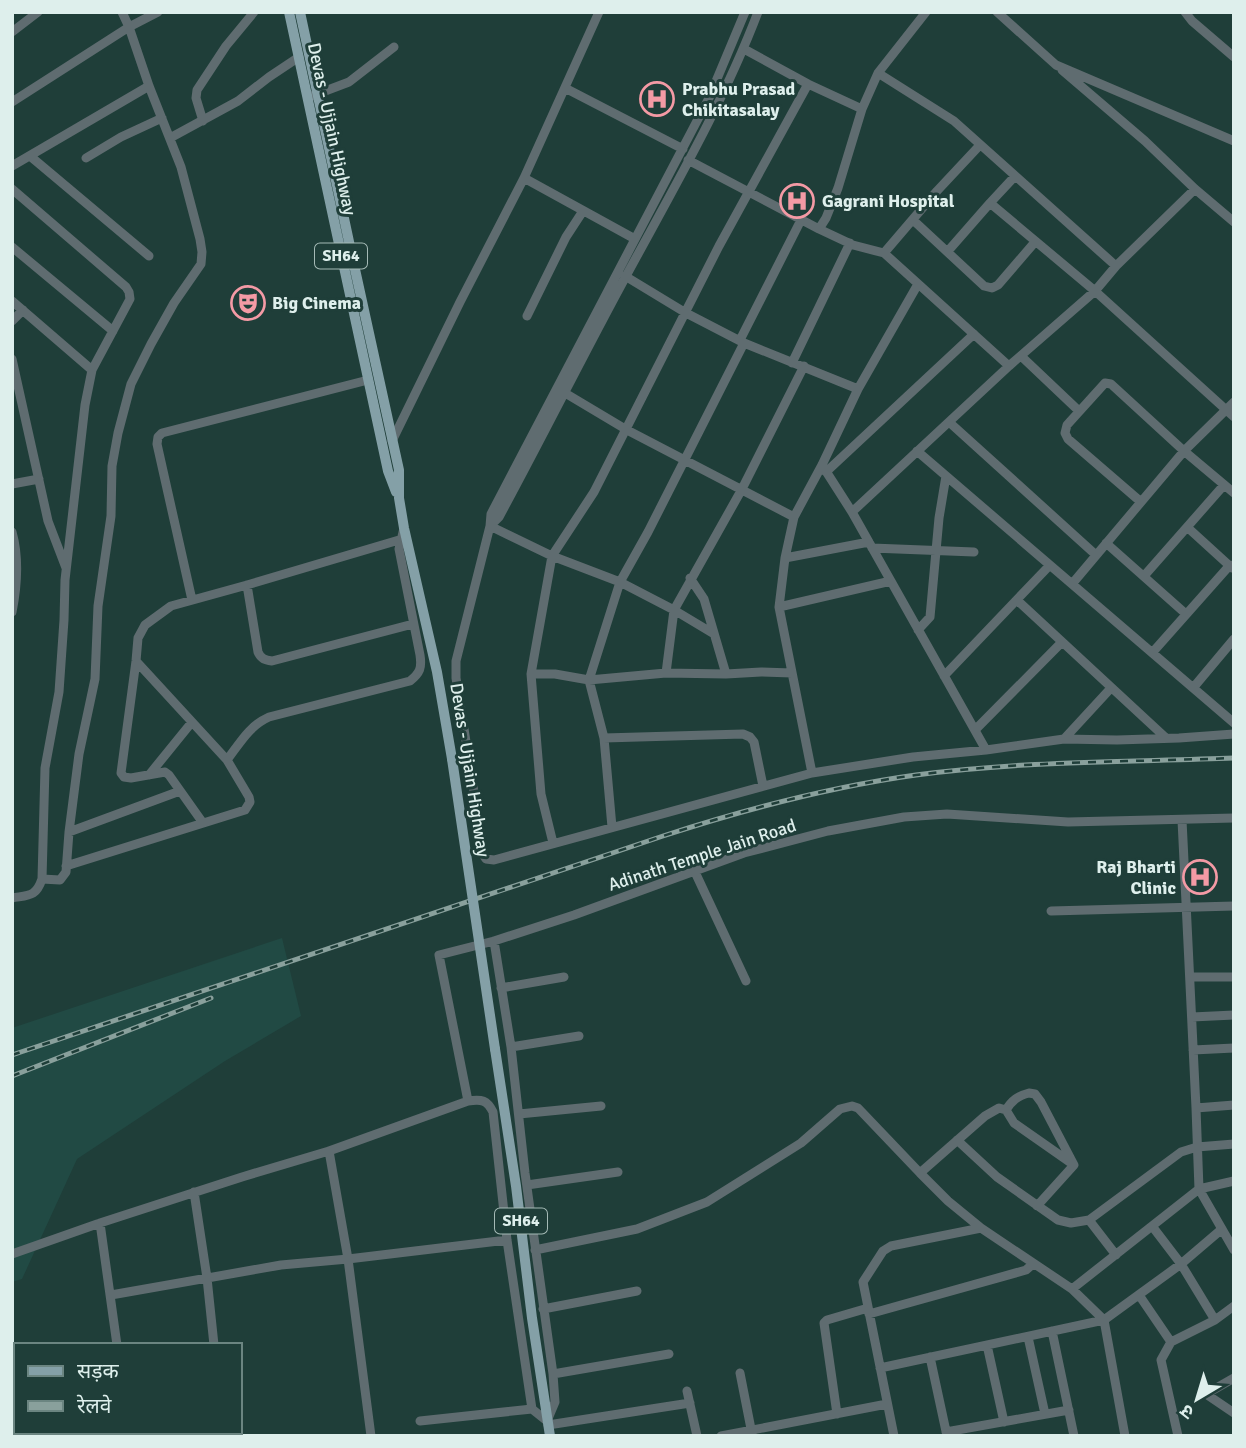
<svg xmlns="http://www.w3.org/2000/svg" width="1246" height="1448" font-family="Signika,'Noto Sans Devanagari',sans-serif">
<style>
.built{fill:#214a44}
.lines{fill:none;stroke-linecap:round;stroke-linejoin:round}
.minor{stroke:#5f6c70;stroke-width:9}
.major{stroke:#84a0a7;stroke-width:10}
.rail-casing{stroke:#89a09c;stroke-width:5}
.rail{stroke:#1f3e39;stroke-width:2.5;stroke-dasharray:8;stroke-linecap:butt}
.major-bridge{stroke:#84a0a7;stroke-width:10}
.labels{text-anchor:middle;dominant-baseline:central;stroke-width:6;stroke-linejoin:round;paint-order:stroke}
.shield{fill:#1f3e39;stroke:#a5bab6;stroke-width:2}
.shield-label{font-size:16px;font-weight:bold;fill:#deefec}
.poi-label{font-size:18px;font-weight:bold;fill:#deefec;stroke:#1f3e39;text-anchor:start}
.street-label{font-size:18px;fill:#deefec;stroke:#1f3e39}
</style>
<rect width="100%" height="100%" fill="#1f3e39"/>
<path class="built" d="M282,938L301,1016L225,1061L77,1159L22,1279L12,1282V1028Z"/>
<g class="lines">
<path class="minor" d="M745,12L709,98L491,514L490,526L456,661V678L484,856L486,859L494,860L812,773L913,757L986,750L1064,739L1117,740L1179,738L1234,734
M997,12L1056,65L1234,141
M1185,12L1192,21L1234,57
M12,32L38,12
M744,49L808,84L862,109
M1062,70L1145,141L1195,189L1234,222
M878,73L954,121L1116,266
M565,88L683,149
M312,96L349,82L394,47
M12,102L129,27L158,12
M203,121L196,98L197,90L226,46L254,12
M170,138L238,101L269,77L299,57
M30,156L149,256
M86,158L121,137L162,118
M688,160L819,229L853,245L884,253L1009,366
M12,166L149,86
M1015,176L990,203L1095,291L1234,417
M524,178L635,239
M12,189L126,287L129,292L130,299L92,370L85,405L65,580L64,620L59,692L45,768L42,879C36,897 29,895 12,898
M913,220L984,286L992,288L998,285L1035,242
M819,229L826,218L838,188L862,109L878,73L926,12
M12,247L113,331
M948,251L990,203
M884,253L937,191L980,145
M625,276L686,313L744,343L858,389
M12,301L92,370
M527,316L566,237L583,211
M12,321L23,310
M740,340L801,220
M1021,356L1079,411
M12,359L48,521L66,568
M792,363L850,243
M565,393L627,430L794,517
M949,422L1096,555
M392,441L460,302L524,178L599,12
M917,451L1234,723
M822,465L852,512L986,750
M826,472L974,334
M12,484L39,479
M1141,502L1068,439L1065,433L1067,425L1105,383L1111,384L1184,451L1234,493
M852,512L1009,366L1095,291L1116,266L1195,189
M490,526L499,517C542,438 582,357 625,278C672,191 723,104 758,12
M490,526L552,556L620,582L674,610L714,634
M1187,527L1232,568
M12,532C19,557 17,587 12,612
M1106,543L1186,614
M872,548L974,552
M785,558L869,542
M1144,576L1224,485
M690,578L704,599L726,674
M1072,584L1184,451L1234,402
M247,585L258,652C261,659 265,660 272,661L413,624
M192,600L157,444L158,437L162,433L368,380
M1017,600L1166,738
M779,607L891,581
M918,630L930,617L939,518L946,476
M1152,653L1230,565
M136,661L227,760
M666,673L674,610L742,489L804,366
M531,674H555L589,680L666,673L726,674L761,672L792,673
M944,676L1050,565
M1193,688L1234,639
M975,730L1062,642
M604,738L743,734L750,737L754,742L763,786
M1064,739L1111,688
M812,773L779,607L785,558L794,517L822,465L858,389L918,284
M149,775L192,722
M1182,820L1196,1108L1199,1189L1234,1250
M203,823L169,775L165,772L131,778L124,777L121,773L136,661L138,638L145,625L171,606L247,585L399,540
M612,827L604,738L589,680L620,582L648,532L744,343
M69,832L180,791
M553,843L541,794L531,674L552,556L594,492L719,246L808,84
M66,866L245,810L250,802L249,797L227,760C240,743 249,726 269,717L410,681C420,673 422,668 420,655L399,549L404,528
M695,872L746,981
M42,879L60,880L66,872L69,832L79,754L95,679L98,606L111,516L112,466L118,433L131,384L151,344L174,303L201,264L202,252L200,239L181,167L149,86L129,27L122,12
M1051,911L1234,906
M1190,977H1234
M501,988L564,977
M1192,1017L1234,1015
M511,1047L579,1036
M1193,1050L1234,1048
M1029,1093L1035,1094L1041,1102L1074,1165L1014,1123L1006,1110C1012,1100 1018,1096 1029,1093Z
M468,1101L439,955L494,941L574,915L744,853L828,831L904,817L947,814L1068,822L1234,818
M1196,1108L1234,1105
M519,1114L601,1106
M957,1140L997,1177L1058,1220L1071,1223L1089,1220L1181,1152L1197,1147L1234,1144
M329,1151L348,1259L371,1436
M920,1173L985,1116L999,1108L1006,1110
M527,1185L618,1172
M194,1192L207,1278L214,1345
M1037,1206L1074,1165
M1089,1220L1116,1255
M100,1223L117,1345
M1152,1226L1181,1264L1215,1320
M535,1250L637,1229L707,1202L801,1143L840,1109L852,1106L858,1108L920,1173L948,1201L981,1228L1072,1289L1104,1320L1125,1436
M12,1254L100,1223L242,1177L329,1151L468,1101C482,1099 487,1100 493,1112L507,1240L532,1409L547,1421L555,1402L553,1374L525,1173L511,1047L494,941
M1072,1289L1199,1189L1234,1181
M111,1295L281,1265L348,1259L507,1240
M1139,1295L1171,1342
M543,1309L637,1291
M869,1314L1026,1270L1033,1264
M1052,1331L1074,1436
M1028,1337L1045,1414
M987,1345L1004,1422
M930,1357L947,1436
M880,1368L1104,1320L1181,1264L1222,1229
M740,1373L752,1434
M553,1374L669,1354
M1234,1378L1206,1394L1234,1413
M687,1391L697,1436
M837,1414L824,1323L827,1320L868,1308
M420,1421L532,1409
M548,1425L690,1403
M128,1432L129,1436
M223,1432L224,1436
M946,1432L1069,1410
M721,1436L887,1404
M894,1436L863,1282L883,1251L891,1246L981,1228
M1178,1436L1161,1360L1171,1342L1215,1320L1234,1306"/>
<path class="major" d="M289,12L388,471L396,492
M300,12L351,251L399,470V498L404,528L437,672L452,759
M495,1049L516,1186L532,1318L550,1436"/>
<g class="rail-casing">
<path id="rail" d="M12,1055L663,836C746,809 829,787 916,775C1021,761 1128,762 1234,758
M12,1076L211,998"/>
</g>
<use href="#rail" class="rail"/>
<path class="major-bridge" d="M452,759L495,1049"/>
</g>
<defs>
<g id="hospital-ring" transform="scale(1.75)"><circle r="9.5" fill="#1f3e39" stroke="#f49aa5" stroke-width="1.5"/><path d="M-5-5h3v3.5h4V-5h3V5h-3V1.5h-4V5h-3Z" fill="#f49aa5"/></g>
<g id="theatre-ring" transform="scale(1.75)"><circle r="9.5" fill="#1f3e39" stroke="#f49aa5" stroke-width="1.5"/><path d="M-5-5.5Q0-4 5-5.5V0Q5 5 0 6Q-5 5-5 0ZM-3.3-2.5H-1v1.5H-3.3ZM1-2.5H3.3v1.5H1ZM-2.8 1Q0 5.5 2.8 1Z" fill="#f49aa5"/></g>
</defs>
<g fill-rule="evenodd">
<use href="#hospital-ring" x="657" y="99"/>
<use href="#hospital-ring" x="797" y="201"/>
<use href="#theatre-ring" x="248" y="303"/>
<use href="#hospital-ring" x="1200" y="877"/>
</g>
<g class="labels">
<g class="shield">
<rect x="315" y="243.5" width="52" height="25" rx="5"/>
<rect x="495" y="1208.5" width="52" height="25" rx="5"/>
</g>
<g class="shield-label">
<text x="341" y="256">SH64</text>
<text x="521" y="1221">SH64</text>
</g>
<g class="poi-label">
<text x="682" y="89">Prabhu Prasad<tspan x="682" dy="21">Chikitasalay</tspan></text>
<text x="822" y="201">Gagrani Hospital</text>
<text x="272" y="303">Big Cinema</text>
<text x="1176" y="867" text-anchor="end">Raj Bharti<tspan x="1176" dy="21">Clinic</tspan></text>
</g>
<g class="street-label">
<text transform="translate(332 129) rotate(78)">Devas - Ujjain Highway</text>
<text transform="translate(470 770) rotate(81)">Devas - Ujjain Highway</text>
<text transform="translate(702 855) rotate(-18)">Adinath Temple Jain Road</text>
</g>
</g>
<rect width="1246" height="1448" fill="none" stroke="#deefec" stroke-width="28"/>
<rect x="14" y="1343" width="228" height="91" fill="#1f3e39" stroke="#6b8581" stroke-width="2"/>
<rect x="28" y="1366" width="35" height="10" fill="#84a0a7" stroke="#6b8581" stroke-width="2"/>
<text x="77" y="1378" font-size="21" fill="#deefec">सड़क</text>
<rect x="28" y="1401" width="35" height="10" fill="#89a09c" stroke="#6b8581" stroke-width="2"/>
<text x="77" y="1413" font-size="21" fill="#deefec">रेलवे</text>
<g transform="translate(1197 1399) rotate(218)" stroke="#1f3e39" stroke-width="5" paint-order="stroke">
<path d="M0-5L12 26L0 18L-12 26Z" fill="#deefec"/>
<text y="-10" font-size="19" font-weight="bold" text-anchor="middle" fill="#deefec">उ</text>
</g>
</svg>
